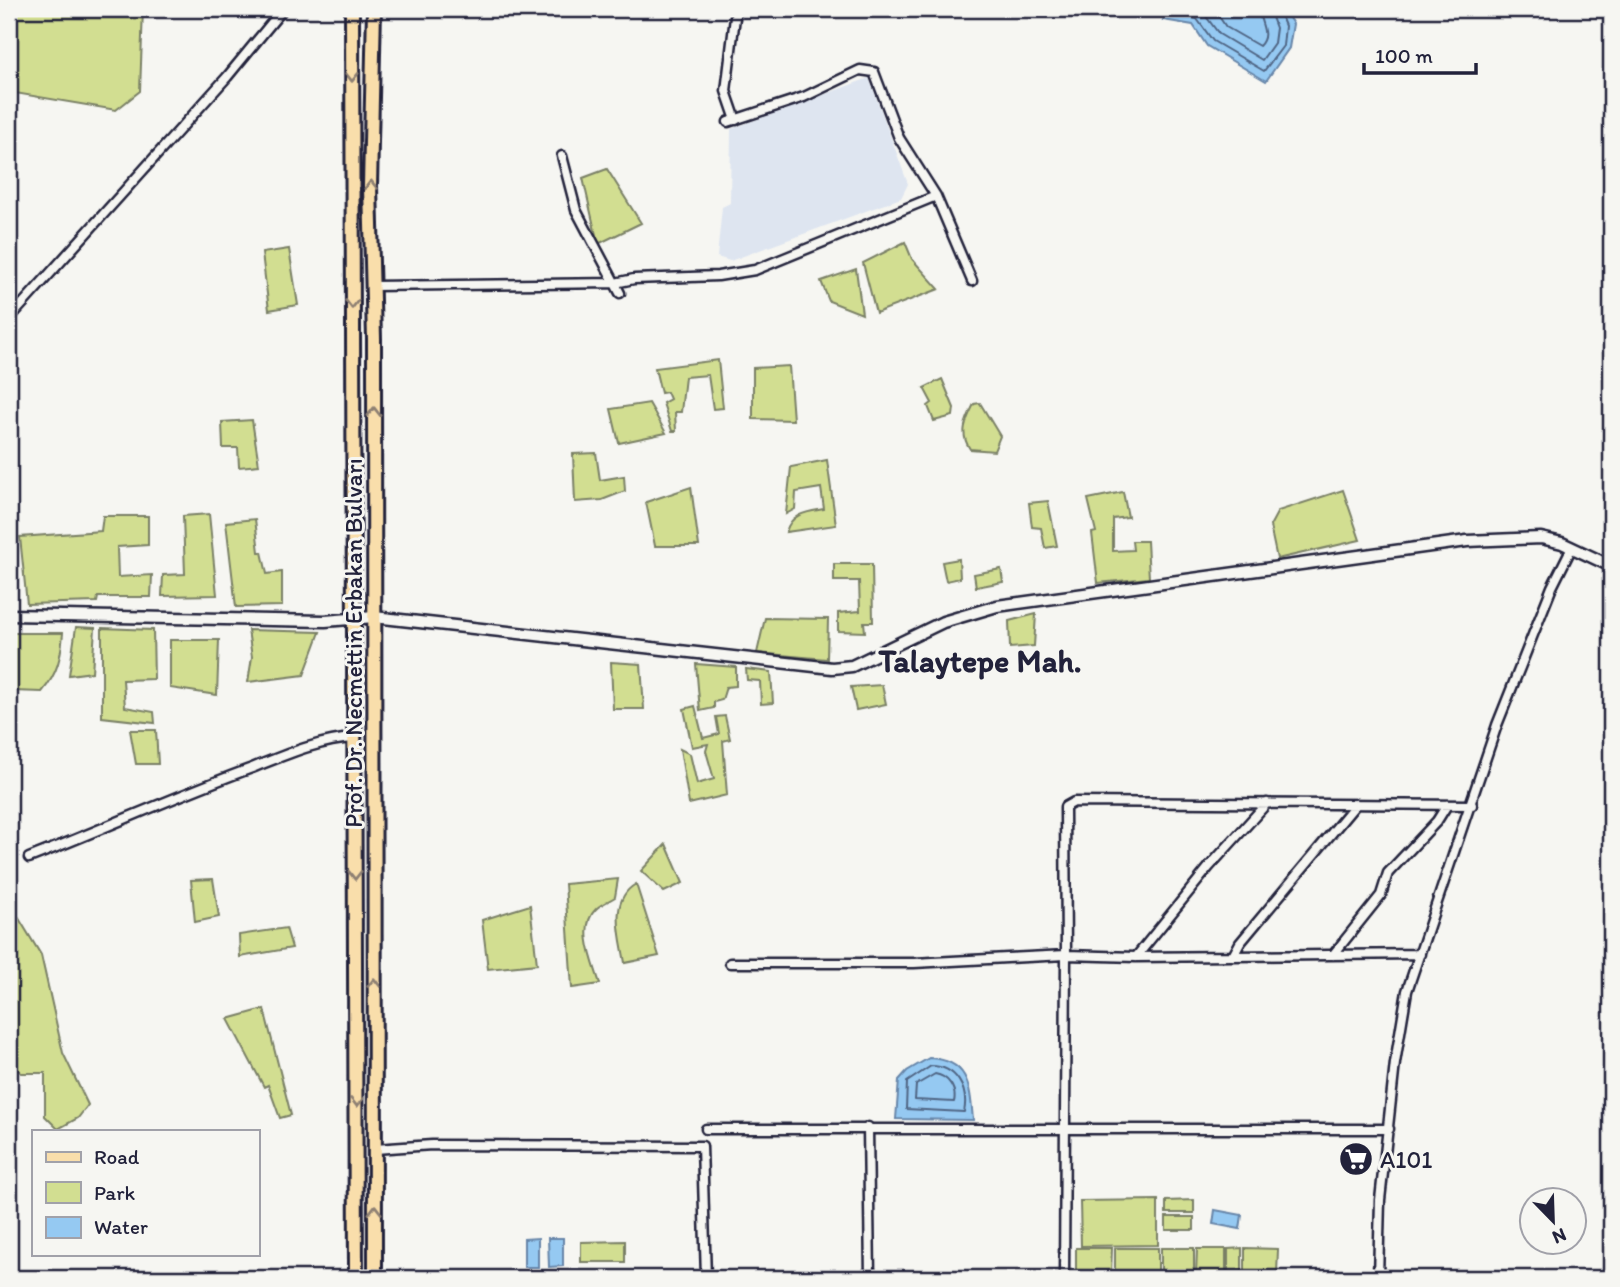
<svg xmlns="http://www.w3.org/2000/svg" width="1620" height="1287" font-family="Itim,sans-serif">
<style>
.built{fill:#dee5f0}
.green{fill:#d2de91;stroke:#7a8066;stroke-width:2}
.water{fill:#95c9f2;stroke:#6786a9;stroke-width:2}
.lines{fill:none;stroke-linecap:round;stroke-linejoin:round}
.shore{stroke:#506584;stroke-width:2}
.minor-casing{stroke:#22223b;stroke-width:13}
.tertiary-casing{stroke:#22223b;stroke-width:15}
.primary-casing{stroke:#22223b;stroke-width:18}
.minor{stroke:#f6f6f2;stroke-width:8}
.tertiary{stroke:#f6f6f2;stroke-width:10}
.primary{stroke:#f9deab;stroke-width:12}
.oneway{stroke:#8e8073}
.labels{text-anchor:middle;dominant-baseline:central;stroke-width:6;stroke-linejoin:round;paint-order:stroke}
.street-label{font-size:24px;fill:#22223b;stroke:#f6f6f2}
.poi-label{font-size:24px;fill:#22223b;stroke:#f6f6f2;text-anchor:start}
.district-label{font-size:32px;font-weight:bold;fill:#22223b;stroke:#f6f6f2}
</style>
<rect width="100%" height="100%" fill="#f6f6f2"/>
<filter id="ink" filterUnits="userSpaceOnUse"><feTurbulence type="fractalNoise" baseFrequency=".0143" numOctaves="2"/><feDisplacementMap in="SourceGraphic" scale="14" xChannelSelector="R" yChannelSelector="G"/><feConvolveMatrix kernelMatrix="1 2 1 2 8 2 1 2 1" color-interpolation-filters="sRGB"/></filter>
<g filter="url(#ink)">
<path class="built" d="M869,78L908,184L901,198L730,261L717,257L722,207L730,203L731,129Z"/>
<path class="green" d="M9,9H143L140,91L116,110L9,92Z
M607,169L641,223L598,244L583,178Z
M905,242L912,259L939,289L876,313L863,263Z
M289,249L298,305L269,310L262,253Z
M856,269L862,314L829,301L821,281Z
M718,360L723,408L713,409L708,375L685,377L681,412H675L676,431H672L663,403L670,399L667,392L661,393L655,368Z
M789,366L793,420L753,419V368Z
M942,379L954,408L953,416L934,421L928,406L932,403L924,388Z
M649,403L666,433L619,443L611,409Z
M980,403L1000,436L994,451L970,449C959,433 966,420 974,404Z
M252,420L259,465L239,467L238,448H223L222,422Z
M596,453L600,480L624,476L625,491L602,500L575,502L573,454Z
M827,460L836,525L786,532C791,513 807,512 824,509L821,488L796,492L795,509L786,514L791,467Z
M691,487L699,546H655L646,502Z
M1343,490L1360,540L1277,559L1270,526L1278,511Z
M1123,492L1128,517L1113,519V551L1133,550L1132,541H1147L1149,578L1098,583L1092,533L1096,532L1088,499Z
M1048,501L1057,546L1045,548L1041,528L1032,527L1029,503Z
M209,514L217,595L162,596L163,575L185,574L183,516Z
M103,516H148V545L117,547L118,577L152,575L151,597H98L97,602L27,604L20,537L101,531Z
M255,519L259,552H262L267,574L282,572V606L236,607L226,522Z
M959,559L960,578L946,581L942,562Z
M834,564H872L873,622H864L865,632L838,631V613L860,611L859,581H834Z
M1001,569L1003,582L976,587L974,574Z
M1036,614L1034,646L1010,648L1009,621Z
M765,618L828,619L827,659L757,653Z
M76,627L95,628L92,672L69,675Z
M102,628L153,630L154,679L123,680L125,707L154,712L155,723L102,717Z
M248,630L320,632L304,675L248,682L252,657Z
M9,633H63C61,657 58,673 42,692L12,691Z
M170,640H219L217,695L170,688Z
M611,662L641,664L644,709H613Z
M696,664L736,667V686L726,687L722,700L714,702V708L700,711Z
M746,669L771,672L773,703L761,704L760,681L747,680Z
M882,685L886,704L856,710L851,687Z
M695,706L703,738L719,734L716,717L725,716L730,739L723,741L727,795L689,804L680,749L690,754L697,784L714,779L706,751L708,744L692,747L684,709Z
M130,730H156L158,764H136Z
M666,844L683,883L664,892L641,871Z
M213,879L219,917L195,922L191,880Z
M618,879L615,897C609,901 601,904 596,909C577,927 594,964 600,984L572,988L565,884Z
M636,884L659,956L625,963C621,937 608,900 636,884Z
M9,902L41,955L63,1053L88,1105L78,1118L58,1129L45,1116V1073H21L9,1060Z
M530,905L537,964L488,969L482,920Z
M286,928L292,948L240,957L239,935Z
M264,1009L291,1115L280,1118L268,1085L264,1087L228,1019Z
M1158,1200V1245L1081,1246L1080,1201Z
M1194,1200V1213H1166V1201Z
M1166,1217H1194V1230H1166Z
M625,1241V1262H581V1242Z
M1076,1248H1112L1111,1274H1076Z
M1115,1248H1158V1273H1115Z
M1161,1248H1194V1273H1161Z
M1242,1248V1274H1228V1249Z
M1245,1248L1278,1249L1277,1274L1245,1273Z
M1197,1249H1226V1274H1196Z"/>
<path class="water" d="M1168,9H1283L1293,24L1289,48L1266,81L1207,46L1193,25L1163,20Z
M929,1058C969,1060 970,1086 973,1120L896,1119L899,1080L907,1071Z
M1215,1210L1242,1215L1240,1229L1213,1224Z
M538,1238V1267H524V1239Z
M548,1238H563V1266L549,1267Z"/>
<g class="lines">
<path class="shore" d="M1172,9L1174,13L1197,19L1213,41L1264,71L1283,46L1285,26L1278,9
M1195,9L1205,15L1219,34L1262,60L1274,43L1276,28L1269,9
M1214,9L1226,27L1259,46C1271,34 1259,23 1259,9
M931,1066C956,1066 969,1089 964,1112L906,1109L907,1082Z
M935,1074C948,1076 957,1089 954,1102L915,1100L916,1085Z"/>
<g class="minor-casing">
<path id="minor" d="M736,9L726,91L736,120
M728,122L804,97L860,70L874,72L899,138L936,196L972,281
M562,156L576,210L620,293
M372,286L615,283L634,279L718,276L755,270L936,196
M9,319L227,77L283,9
M29,858C104,829 177,795 252,768C285,755 319,740 354,738
M1420,954L1136,957L1066,955L1065,807L1074,802L1472,805
M1333,955L1381,895L1388,873L1437,821L1447,805
M1233,956L1240,943L1356,804
M1136,957L1209,867L1267,803
M730,963H914L1066,955L1064,1278
M868,1127L870,1278
M706,1129H1389
M375,1149L432,1145L702,1146L706,1278
M1378,1278L1380,1200L1395,1063L1407,991L1497,725L1552,587L1572,547"/>
</g>
<g class="tertiary-casing">
<path id="tertiary" d="M9,615L325,621L374,617L832,668L852,666L943,622L997,606L1467,541L1541,538L1562,543L1611,566"/>
</g>
<g class="primary-casing">
<path id="primary" d="M352,9L356,1278
M374,9L370,186L374,339L375,1278"/>
</g>
<use href="#minor" class="minor"/>
<use href="#tertiary" class="tertiary"/>
<use href="#primary" class="primary"/>
</g>
<defs><path id="oneway-chevron" d="M-2-3.5L2.5 0L-2 3.5" fill="none" stroke-width="1.6" stroke-linecap="round" stroke-linejoin="round" transform="scale(1.75)"/></defs>
<g class="oneway">
<use href="#oneway-chevron" transform="translate(352 77) rotate(90)"/>
<use href="#oneway-chevron" transform="translate(371 185) rotate(-90)"/>
<use href="#oneway-chevron" transform="translate(352 304) rotate(90)"/>
<use href="#oneway-chevron" transform="translate(374 412) rotate(-90)"/>
<use href="#oneway-chevron" transform="translate(355 875) rotate(90)"/>
<use href="#oneway-chevron" transform="translate(374 983) rotate(-90)"/>
<use href="#oneway-chevron" transform="translate(357 1102) rotate(90)"/>
<use href="#oneway-chevron" transform="translate(375 1210) rotate(-90)"/>
</g>
</g>
<defs>
<g id="supermarket-disc" transform="scale(1.75)"><circle r="9.5" fill="#22223b" stroke="#f6f6f2"/><path d="M-6-5.5h2.5l.6 2H6L4.5 2H-2.5L-4.4-4H-6ZM-1.5 3.2a1.3 1.3 0 1 0 .1 0ZM3 3.2a1.3 1.3 0 1 0 .1 0Z" fill="#fff"/></g>
</defs>
<g fill-rule="evenodd">
<use href="#supermarket-disc" x="1356" y="1159"/>
</g>
<g class="labels">
<g class="street-label">
<text transform="translate(353 643) rotate(-90)">Prof. Dr. Necmettin Erbakan Bulvarı</text>
</g>
<g class="poi-label">
<text x="1380" y="1159">A101</text>
</g>
<g class="district-label">
<text x="980" y="661">Talaytepe Mah.</text>
</g>
</g>
<rect width="1620" height="1287" fill="none" stroke="#f6f6f2" stroke-width="35"/>
<rect x="18" y="18" width="1585" height="1252" fill="none" stroke="#22223b" stroke-width="2.5" filter="url(#ink)"/>
<rect x="32" y="1130" width="228" height="126" fill="#f6f6f2" stroke="#a1a1a9" stroke-width="2"/>
<rect x="46" y="1152" width="35" height="10" fill="#f9deab" stroke="#a1a1a9" stroke-width="2"/>
<text x="94" y="1164" font-size="21" fill="#22223b">Road</text>
<rect x="46" y="1182" width="35" height="21" fill="#d2de91" stroke="#a1a1a9" stroke-width="2"/>
<text x="94" y="1200" font-size="21" fill="#22223b">Park</text>
<rect x="46" y="1217" width="35" height="21" fill="#95c9f2" stroke="#a1a1a9" stroke-width="2"/>
<text x="94" y="1234" font-size="21" fill="#22223b">Water</text>
<g transform="translate(1553 1221) rotate(157)"><circle r="33" fill="#f6f6f2" stroke="#a1a1a9" stroke-width="2"/>
<path d="M0-5L12 26L0 18L-12 26Z" fill="#22223b"/>
<text y="-10" font-size="19" font-weight="bold" text-anchor="middle" fill="#22223b">N</text>
</g>
<path d="M1364 63v10h112v-10" fill="none" stroke="#22223b" stroke-width="3.5"/>
<text x="1375" y="63" font-size="21" fill="#22223b" stroke="#f6f6f2" stroke-width="5" paint-order="stroke">100 m</text>
</svg>
